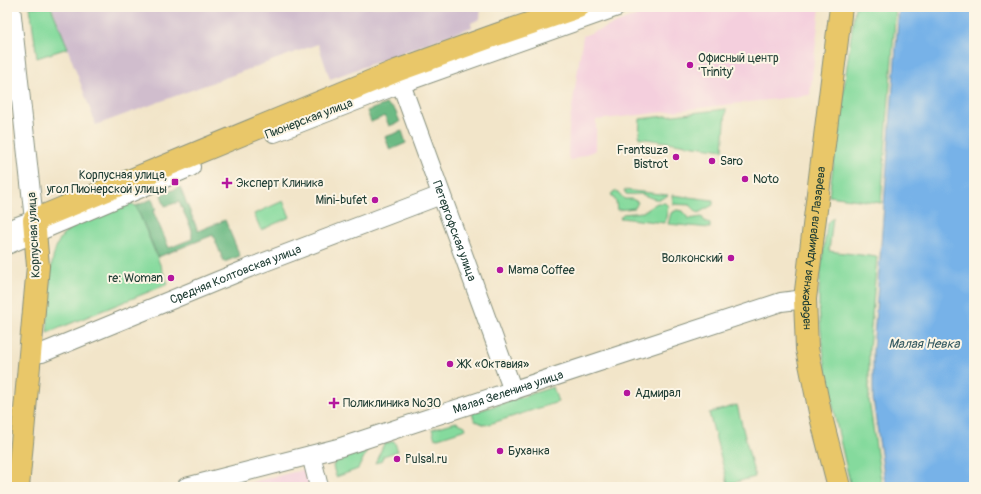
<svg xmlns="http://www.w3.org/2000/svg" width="981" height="494" font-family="Pangolin,sans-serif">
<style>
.built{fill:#f4cfdd}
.industrial{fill:#d0bdcd}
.green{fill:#85da9d;stroke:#528c68}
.forest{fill:#6cba84;stroke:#467c5c}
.water{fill:#77b2e8;stroke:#4b788e}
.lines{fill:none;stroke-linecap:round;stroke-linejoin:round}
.minor-casing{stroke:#88917e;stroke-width:20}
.major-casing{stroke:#88917e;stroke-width:24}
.minor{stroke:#fff;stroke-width:18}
.major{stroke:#e9c769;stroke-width:22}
.poi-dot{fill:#b5179e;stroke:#fcf5e5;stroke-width:1.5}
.labels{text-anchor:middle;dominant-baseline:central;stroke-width:4;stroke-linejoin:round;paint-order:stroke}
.poi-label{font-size:12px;fill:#1f3d34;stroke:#fcf5e5;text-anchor:start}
.street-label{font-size:12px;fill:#1f3d34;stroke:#fcf5e5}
.water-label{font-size:13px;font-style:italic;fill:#355a61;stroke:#fcf5e5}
</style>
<rect width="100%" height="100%" fill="#fcf5e5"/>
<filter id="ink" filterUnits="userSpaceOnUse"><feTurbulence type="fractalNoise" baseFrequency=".025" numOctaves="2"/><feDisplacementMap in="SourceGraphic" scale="8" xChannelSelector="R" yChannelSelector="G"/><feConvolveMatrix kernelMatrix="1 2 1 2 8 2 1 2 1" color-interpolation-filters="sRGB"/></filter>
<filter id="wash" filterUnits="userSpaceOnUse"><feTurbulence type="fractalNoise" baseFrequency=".012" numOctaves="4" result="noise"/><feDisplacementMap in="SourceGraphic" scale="16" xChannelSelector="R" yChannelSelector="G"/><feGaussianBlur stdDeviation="0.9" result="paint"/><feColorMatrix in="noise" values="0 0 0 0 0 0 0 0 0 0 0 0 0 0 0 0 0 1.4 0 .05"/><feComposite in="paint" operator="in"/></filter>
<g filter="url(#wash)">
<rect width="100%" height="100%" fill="#f2e5c9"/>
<path class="built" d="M659,7H820L810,95L596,120V150L570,161L568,156L569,127L583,36Z
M307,469L311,487H234L260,480Z"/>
<path class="industrial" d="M52,7H481L480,19L471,23L472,27L330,79L318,44L96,125Z"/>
<path class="green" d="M30,7H51L68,48L37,58Z
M855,7H896L881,203L829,196Z
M726,109L723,150L639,138L640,119Z
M624,190L668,195C656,204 650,196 640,194C635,194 631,195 626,194Z
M617,191L624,199H632L638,202L635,208L617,210L616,202L611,194Z
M672,195L713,200V205L698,213L690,205L673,204Z
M283,201L290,217L261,230L254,214Z
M130,203L136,206L168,284L47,333C49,308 47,252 63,235C77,220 111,210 130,203Z
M657,203H665L668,206L665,223L620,218L623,214L643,212Z
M677,210L682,211L689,219L702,217L705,222L710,224V228L668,224L671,213Z
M833,217L829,251L877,257L869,350V400L882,487H851C837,427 822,367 819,305C818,278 824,250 827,223Z
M553,387L558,402L486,425L475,421L472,413Z
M737,405L755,477L728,484L709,413Z
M456,422L465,426L466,429L435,439L432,429Z
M394,441L398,451L383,456L382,461L375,463L384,444Z
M368,449L358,469L336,477L333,466L337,459Z"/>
<path class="forest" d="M386,104L395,110L400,122L389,126L385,116L371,122L367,111Z
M402,131L406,143L390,150L385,137Z
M180,187L198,231L225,220L240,256L224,262L213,235L158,257L136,206L152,199L156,210L153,211L169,248L192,239V230L179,202L165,206L161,195Z"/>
<path class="water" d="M899,7H974V487H886L885,482L873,399V350Z"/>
</g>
<g filter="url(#ink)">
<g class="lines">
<g class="minor-casing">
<g id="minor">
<path id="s1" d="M397,73L513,391"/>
<path d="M274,133L400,84L617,7"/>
<path d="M7,230L34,220L11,7"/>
<path d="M7,245L191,167"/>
<path id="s2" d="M30,354L42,353L249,268L441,195"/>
<path d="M311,455L319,487"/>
<path id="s3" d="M186,487L338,448L781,302L805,299"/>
</g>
</g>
<g class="major-casing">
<g id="major">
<path d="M18,487L38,266L34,220L396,71L496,35L578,7"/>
<path id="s4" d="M839,487L821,417L807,349L805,299L841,7"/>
</g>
</g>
<use href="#minor" class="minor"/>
<use href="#major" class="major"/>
</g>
</g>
<g class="poi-dot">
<circle cx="690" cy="65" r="4"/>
<circle cx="676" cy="157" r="4"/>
<circle cx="712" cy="161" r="4"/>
<circle cx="745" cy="179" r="4"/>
<rect x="171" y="178" width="8" height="8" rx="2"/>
<path d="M225 177h4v4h4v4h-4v4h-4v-4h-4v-4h4z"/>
<circle cx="375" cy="200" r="4"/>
<circle cx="731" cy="258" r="4"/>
<circle cx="500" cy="270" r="4"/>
<circle cx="171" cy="278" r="4"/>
<circle cx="450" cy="364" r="4"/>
<circle cx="627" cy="393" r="4"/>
<path d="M332 397h4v4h4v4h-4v4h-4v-4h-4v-4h4z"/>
<circle cx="500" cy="451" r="4"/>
<circle cx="397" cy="459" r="4"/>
</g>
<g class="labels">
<g class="poi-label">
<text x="698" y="58">Офисный центр<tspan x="698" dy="14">'Trinity'</tspan></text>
<text x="668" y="150" text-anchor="end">Frantsuza<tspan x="668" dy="14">Bistrot</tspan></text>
<text x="720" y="161">Saro</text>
<text x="167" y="175" text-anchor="end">Корпусная улица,<tspan x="167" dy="14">угол Пионерской улицы</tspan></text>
<text x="753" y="179">Noto</text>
<text x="236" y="183">Эксперт Клиника</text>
<text x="367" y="200" text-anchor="end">Mini-bufet</text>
<text x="723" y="258" text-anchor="end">Волконский</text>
<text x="508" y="270">Mama Coffee</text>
<text x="163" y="278" text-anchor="end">re: Woman</text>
<text x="458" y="364">ЖК «Октавия»</text>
<text x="635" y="393">Адмирал</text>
<text x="343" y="403">Поликлиника №30</text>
<text x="508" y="451">Буханка</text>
<text x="405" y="459">Pulsal.ru</text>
</g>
<g class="street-label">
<text transform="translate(309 119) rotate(-21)">Пионерская улица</text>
<text stroke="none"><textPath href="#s1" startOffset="168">Петергофская улица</textPath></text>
<text transform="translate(34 235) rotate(-93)">Корпусная улица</text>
<text stroke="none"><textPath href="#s4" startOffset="243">набережная Адмирала Лазарева</textPath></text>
<text stroke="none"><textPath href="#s2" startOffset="221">Средняя Колтовская улица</textPath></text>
<text stroke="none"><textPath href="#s3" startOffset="336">Малая Зеленина улица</textPath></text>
</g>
<g class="water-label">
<text x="924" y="344">Малая Невка</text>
</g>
</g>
<rect width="981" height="494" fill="none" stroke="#fcf5e5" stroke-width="24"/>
</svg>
